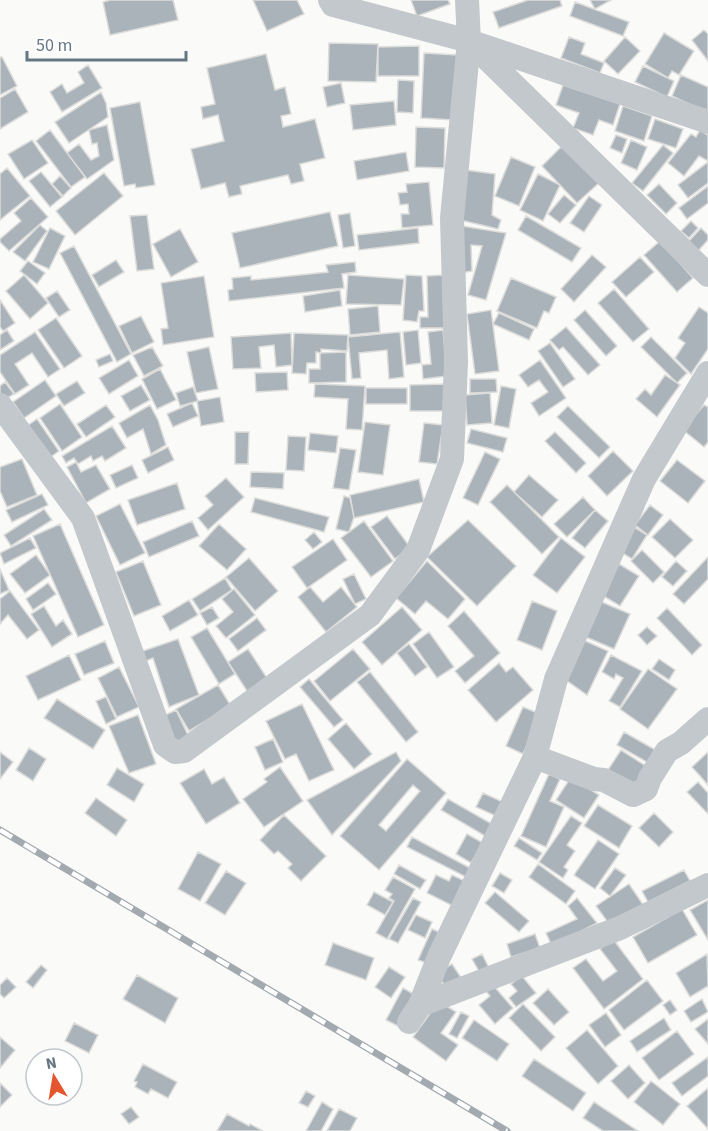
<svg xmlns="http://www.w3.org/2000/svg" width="708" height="1131" font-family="'Source Sans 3',sans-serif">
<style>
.building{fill:#aab3b9;stroke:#dcdcda;stroke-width:1.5;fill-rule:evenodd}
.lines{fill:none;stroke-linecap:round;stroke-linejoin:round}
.minor{stroke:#c3c8cc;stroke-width:24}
.rail-casing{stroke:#a2aab0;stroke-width:7}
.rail{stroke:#fff;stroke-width:4.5;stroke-dasharray:14;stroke-linecap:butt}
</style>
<rect width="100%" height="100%" fill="#fafaf8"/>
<path class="building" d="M110,0H173L178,20L110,35L103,2Z
M253,0H297L304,14L267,31Z
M411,0H448L450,4L417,16Z
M528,0H560L562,6L499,28L493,12Z
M590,0H611L595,9Z
M575,2L629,22L623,36L570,16Z
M704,30L708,34V61L692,40Z
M664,33L694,51L679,75L672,71L668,78L645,64Z
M569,37L585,43L581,54L604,63L600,73L561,58Z
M625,37L640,51L618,74L604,61Z
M329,43L378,44L376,82L328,81Z
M419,46V76H378V47Z
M424,53L457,55L453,120L421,118Z
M266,54L275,90L285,87L291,114L281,116L283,127L315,119L325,158L300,164L304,181L291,184L288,175L240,186L242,194L229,197L225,183L201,189L191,149L224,141L218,115L203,119L201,107L215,104L207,68Z
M0,57H2L17,86L0,95Z
M88,65L102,88L62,112L50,92L62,84L67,93L84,83L78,72Z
M643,66L674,81L667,97L635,82Z
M681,75L708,87V113L672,96Z
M398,80L414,81L413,113L397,112Z
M341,83L345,103L327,107L323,87Z
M563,85L620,104L613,125L599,120L593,135L573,128L579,113L556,105Z
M15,89L28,112L0,129V98Z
M101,92L106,103L108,117L69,143L55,122Z
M394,101L396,125L353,130L350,105Z
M140,102L155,185L136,188L135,184L124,186L110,108Z
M623,106L652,116L644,141L615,131Z
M655,119L683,129L676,148L648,139Z
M107,125L114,160L87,179L67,153L79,144L91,160L99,156L97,143L92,144L89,130Z
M416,127L445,128L444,168L415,167Z
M50,130L85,177L71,187L36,141Z
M700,130L708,135V161L699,156L684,176L668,163L691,134L696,137Z
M616,135L627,139L622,153L610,148Z
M32,140L48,163L24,179L8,154Z
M631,140L647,147L637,170L621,163Z
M564,144L600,182L577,203L542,166Z
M663,145L673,153L643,191L632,183Z
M406,152L409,171L357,180L354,161Z
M511,157L535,167L519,206L495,196Z
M708,162V183L688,198L678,185Z
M7,168L30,196L0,220V174Z
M466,170L495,174L492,215L501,220L498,229L460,220Z
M41,172L62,197L50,207L29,181Z
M104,173L123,196L75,235L56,211Z
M538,174L560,185L543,221L520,210Z
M60,176L71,188L63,196L52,184Z
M429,182L433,225L402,228L401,214H409L408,204L400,205L398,193L407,192L406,184Z
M659,184L677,203L666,214L647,195Z
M708,186V203L687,219L679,208Z
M564,195L576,205L560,223L548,214Z
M589,196L602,205L584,232L570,223Z
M31,198L48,217L9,251L0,242V239L21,221L14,213Z
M330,212L338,246L240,268L232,233Z
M350,213L355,246L343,248L338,215Z
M147,215L154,269L137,271L130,216Z
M526,216L581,248L572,262L518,230Z
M691,221L698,228L689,238L681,231Z
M40,225L47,231L25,261L13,252Z
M462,226L506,233L486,300L468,295L482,246L471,245L472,271L461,273Z
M50,228L65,236L49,269L33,262Z
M418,228L419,243L359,250L357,235Z
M701,228L708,235V240L698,251L688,242Z
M180,229L198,262L171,277L153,244Z
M660,241L693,278L677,292L644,255Z
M74,246L131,354L117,362L60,253Z
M592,255L606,267L574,302L561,289Z
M640,257L654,272L626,297L612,282Z
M116,260L124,272L99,287L92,275Z
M28,261L45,273L37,284L20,271Z
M355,262L356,272L342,274L344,288L229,301L228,290L233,289L232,278L251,276V280L328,272L326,265Z
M24,275L48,303L30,319L6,291Z
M348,275L404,279L401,305L346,304Z
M406,275L422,276L424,311H419L417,322L403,320Z
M443,275L444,328H420V317H428L427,276Z
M204,276L214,337L163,345L161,329L168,328L161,283Z
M511,278L556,297L549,313L544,311L537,328L497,311Z
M614,289L649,329L633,342L598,303Z
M340,290L342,306L305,312L303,296Z
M57,291L70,310L59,317L46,298Z
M0,300L15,323L3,331L0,327Z
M378,306L380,332L350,335L348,309Z
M699,307L708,313V349L691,374L675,358L685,343L678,338Z
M491,310L499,371L475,374L467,314Z
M585,310L617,346L606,356L574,320Z
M499,313L534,329L529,340L493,324Z
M141,316L154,342L132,353L119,326Z
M56,318L82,356L64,368L38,330Z
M566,327L600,365L588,375L563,347L559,350L550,340Z
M7,330L14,341L0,350V335Z
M418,330L421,363L406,365L403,332Z
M443,330L447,376L423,379L422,365L431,364L428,332Z
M35,332L60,369L48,377L32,353L15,364L29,385L15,394L0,372V355Z
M400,332L404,377L389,379L387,350L359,353L361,378L352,379L348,337Z
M291,333L292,365L276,367L274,345L259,347L261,368L233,369L231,337Z
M294,333L348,335L347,351L321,349V353L316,352V363H307L306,374L292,373Z
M651,337L687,373L677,383L641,347Z
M550,343L575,379L563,387L538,351Z
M152,347L163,366L144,376L133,355Z
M209,347L218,389L196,393L187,352Z
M346,352V382L309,383V369H320V353Z
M110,354L113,361L99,367L96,360Z
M129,360L138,376L109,394L99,378Z
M540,360L566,398L539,416L531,403L548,392L539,380L528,387L519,375Z
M160,369L176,400L157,409L142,379Z
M287,372L288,390L256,392L255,373Z
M665,375L680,385L657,417L636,399L645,389L651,395Z
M470,379H496L497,392L470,393Z
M45,380L56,396L24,418L13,402Z
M77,381L85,393L64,406L56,394Z
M5,382L14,394L4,400L0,395V386Z
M315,384L365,386L362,430L346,429L348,399L314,397Z
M446,384L447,411H410V385Z
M141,385L150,400L130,411L121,396Z
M501,386L516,389L509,428L494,425Z
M193,387L198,401L180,406L176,393Z
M366,388H407V404H366Z
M490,393L492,423L467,425L465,395Z
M220,397L224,422L201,426L197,401Z
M192,403L198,416L173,427L167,414Z
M60,404L82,437L62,451L40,418Z
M106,405L115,417L86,437L77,424Z
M150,405L158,420L166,445L151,454L143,429L127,438L119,423Z
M704,405L708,407V442L704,447L683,430Z
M568,406L610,447L599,458L557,417Z
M37,419L59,451L49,458L27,426Z
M365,422L390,425L383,475L358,472Z
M424,423L443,425L437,464L419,462Z
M112,426L126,448L105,461L102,456L93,461L91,456L78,464L74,458L66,463L62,456Z
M471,429L507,438L503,452L467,443Z
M235,432H249L248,464H235Z
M555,432L586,463L576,473L545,441Z
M310,433L338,436L336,453L308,450Z
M288,436L306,437L304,471L286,470Z
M168,447L174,460L148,473L142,460Z
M340,448L356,450L349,490L333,488Z
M613,451L633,471L607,496L588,476Z
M485,452L500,459L478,505L463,498Z
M22,459L37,495L7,507L0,491V467Z
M677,460L705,481L688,503L660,481Z
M76,462L81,472L96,465L110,489L86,503L67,467Z
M132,465L138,478L116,488L110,475Z
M251,472L284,473L283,489L250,487Z
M529,475L558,500L542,517L514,492Z
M226,478L244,497L208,530L198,518L213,505L205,496Z
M419,479L424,502L354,518L350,495Z
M177,483L185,509L137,525L128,500Z
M507,485L559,537L542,554L490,502Z
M42,494L48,505L12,522L6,510Z
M344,496L350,498L354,517L349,532L336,529Z
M583,497L595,510L567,537L554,524Z
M255,498L329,517L324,532L251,512Z
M120,504L145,553L120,565L96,516Z
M650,505L663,515L648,535L635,525Z
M44,509L52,520L11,546L4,535Z
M595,510L608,521L585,548L572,538Z
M387,516L410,547L395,559L371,527Z
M670,519L693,540L675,558L652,537Z
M468,520L516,566L477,606L427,557Z
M192,521L199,536L149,557L143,542Z
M364,521L393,561L371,577L341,538Z
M60,524L104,625L78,637L33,536Z
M219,524L246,549L227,570L199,546Z
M634,527L647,535L632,559L619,551Z
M314,532L322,542L313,549L305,540Z
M30,538L36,548L4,564L0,553Z
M561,538L585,557L557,593L533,575Z
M333,539L347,560L307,588L292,567Z
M642,550L664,572L653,583L631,561Z
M36,555L50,575L25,593L10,574Z
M708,557V579L684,604L673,594Z
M249,558L278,591L255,611L226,577Z
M143,561L161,605L134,616L116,572Z
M427,561L465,599L448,619L426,601L415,614L396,598Z
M676,561L687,571L673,586L662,577Z
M619,564L639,576L620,606L600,594Z
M0,569L9,590L0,594Z
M354,574L366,599L355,604L343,579Z
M225,578L232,590L200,611L192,599Z
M48,583L56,594L33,610L26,599Z
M310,587L323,602L341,587L357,607L326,632L298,597Z
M234,589L255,615L226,638L216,626L233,612L222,599Z
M10,591L39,630L27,639L8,615L0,624V599Z
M189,600L198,615L170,631L162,616Z
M597,600L630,614L614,649L581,635Z
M532,601L557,611L542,650L517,640Z
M44,606L56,626L63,620L72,634L52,647L31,614Z
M212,607L219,618L207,625L200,613Z
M402,607L422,630L382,665L362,642Z
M667,608L702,645L692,655L657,618Z
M464,611L500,653L465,683L455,671L474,656L448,626Z
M257,618L266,630L238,651L229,639Z
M647,627L657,636L647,645L638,635Z
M207,628L235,674L219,684L191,637Z
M429,632L454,667L437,678L413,644Z
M178,639L199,695L169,707L153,658L146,661L143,651Z
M581,639L608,651L587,695L563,678Z
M105,641L114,663L84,675L75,654Z
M409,644L427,667L415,676L397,653Z
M248,649L269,681L249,694L228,662Z
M353,649L370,669L330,701L314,681Z
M69,655L81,680L38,700L26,676Z
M611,655L642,671L620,707L609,701L623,678L616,674L614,679L602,672Z
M659,659L675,670L669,680L652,669Z
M499,663L506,672L513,667L533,690L496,722L468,690Z
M119,667L139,707L117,717L98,678Z
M648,669L677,689L648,729L620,709Z
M370,672L418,732L406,742L357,682Z
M309,679L343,720L334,727L300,687Z
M218,685L231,706L189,731L176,709Z
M106,697L116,719L106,724L96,701Z
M57,699L105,730L93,749L44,718Z
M302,704L334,770L309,781L296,754L285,759L266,721Z
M523,707L540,714L523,754L506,746Z
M176,710L189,737L174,745L161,717Z
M138,715L156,764L129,773L109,726Z
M346,723L372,754L354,769L328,739Z
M624,732L659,752L652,765L617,745Z
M273,739L283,762L265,770L255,747Z
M29,748L46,759L33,781L16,770Z
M621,750L649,768L634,791L606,773Z
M0,752L13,762L0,779Z
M396,752L401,761L332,835L307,800Z
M708,752V785L692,767Z
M407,759L446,793L379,870L340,836ZM413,785L420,791L386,831L379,825Z
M280,767L303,801L264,827L243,799L267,782L264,779Z
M117,768L144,784L134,802L107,785Z
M204,769L212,784L224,777L240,803L206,824L180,783Z
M549,774L560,779L550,801L564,807L546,847L521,836Z
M571,777L599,795L584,818L556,800Z
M698,782L708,793V814L687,792Z
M483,793L503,802L496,816L476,807Z
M96,798L127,820L116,836L85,813Z
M448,799L492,824L485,836L441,810Z
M598,805L632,826L619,848L584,826Z
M654,813L673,832L659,847L639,828Z
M284,815L326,856L301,881L288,868L292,864L278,851L274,854L260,840Z
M571,816L582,823L567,845L575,851L564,867L568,870L563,878L539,862Z
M467,834L483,843L471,863L456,854Z
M412,837L472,869L468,878L407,847Z
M519,838L542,853L537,860L514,846Z
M598,840L619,854L595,889L574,875Z
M198,852L221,864L200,901L178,889Z
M538,864L575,891L566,904L529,877Z
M399,865L426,880L420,889L394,874Z
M615,868L626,875L610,896L600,888Z
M684,870L690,881L648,902L642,891Z
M226,871L246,883L225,915L205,903Z
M500,873L512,880L504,893L492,886Z
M436,875L449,881L452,875L467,882L455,907L427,893Z
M393,877L415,889L387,939L376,933L394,901L389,898L392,894L385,890Z
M629,884L644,906L612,928L596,906Z
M374,892L393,902L385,915L367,905Z
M495,892L529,921L519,932L485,903Z
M413,898L421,902L398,943L389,939Z
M577,898L597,923L552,946L546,933L577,919L568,906Z
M708,900V940L690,910Z
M682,909L697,935L648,963L633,937Z
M416,915L432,922L425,938L408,930Z
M432,929L441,933L427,963L418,960Z
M535,934L540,948L511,957L507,944Z
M613,939L643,979L604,1009L573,968L586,959L603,981L617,971L600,949Z
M333,943L374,958L366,980L325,965Z
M482,954L489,968L480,973L472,959Z
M707,954L708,986L690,997L676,973Z
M452,964L462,979L447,989L437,974Z
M41,965L47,970L33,988L26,982Z
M389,967L405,977L391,998L375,987Z
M137,975L178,998L165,1023L123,999Z
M522,976L536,993L516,1007L509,998L517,991L511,984Z
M7,978L16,987L4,998L0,994V985Z
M647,980L663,1001L624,1030L609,1010Z
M492,984L513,1008L495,1024L479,1005L490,996L485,990Z
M403,988L417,996L400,1027L386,1020Z
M548,989L569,1012L554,1025L533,1003Z
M702,999L708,1012L691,1022L684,1011Z
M670,1000L677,1010L670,1015L663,1005Z
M439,1001L456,1012L441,1033L458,1045L446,1061L413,1037Z
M523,1004L555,1037L541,1051L509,1018Z
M461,1012L469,1016L457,1038L449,1034Z
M606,1013L621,1035L605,1047L589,1025Z
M664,1018L671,1030L637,1052L630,1041Z
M708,1019V1044L695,1029Z
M474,1020L509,1044L497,1061L462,1038Z
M74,1023L98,1035L89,1053L65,1041Z
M587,1030L618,1066L598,1084L566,1048Z
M677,1031L694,1054L659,1080L642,1058Z
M0,1037L15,1050L0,1068Z
M708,1057V1076L682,1096L672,1083Z
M534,1059L586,1093L573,1111L522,1076Z
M143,1064L177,1082L168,1098L151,1089L148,1094L135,1087L137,1082L134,1081Z
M629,1065L645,1083L628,1099L611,1081Z
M651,1081L680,1104L663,1125L634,1102Z
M0,1083L12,1095L0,1107Z
M708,1088V1129L687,1106Z
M306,1091L315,1096L308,1107L299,1103Z
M322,1102L333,1109L321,1131H306Z
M594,1102L638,1131H603L583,1118Z
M131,1107L139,1117L129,1124L121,1114Z
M339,1109L357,1118L350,1131H327Z
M227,1114L249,1126L250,1124L263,1131H217Z"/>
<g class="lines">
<path class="minor" d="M330,0L333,5L469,41L708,122
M473,45L708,275
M0,405L83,518L165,745L175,752L184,751L370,615L418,550L452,459L456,362L452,218L469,41L467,0
M535,757L594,779L604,780L633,795L646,789L650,778L667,751L681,743L708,719
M420,1005L620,928L708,885
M409,1022L420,1005L439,957L535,757L556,679L644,479L708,373"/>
<g class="rail-casing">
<path id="rail" d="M0,830L507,1131"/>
</g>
<use href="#rail" class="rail"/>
</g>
<g transform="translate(54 1077) rotate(349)"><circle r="28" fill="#ffffff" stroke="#c1c8cd" stroke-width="1.5"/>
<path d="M0-4.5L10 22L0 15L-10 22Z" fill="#e4572e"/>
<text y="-9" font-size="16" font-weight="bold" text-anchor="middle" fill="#657683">N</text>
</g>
<path d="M27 51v9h159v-9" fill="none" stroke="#657683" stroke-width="3"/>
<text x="36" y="51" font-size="18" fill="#657683" stroke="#ffffff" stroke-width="4.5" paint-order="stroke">50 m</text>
</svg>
